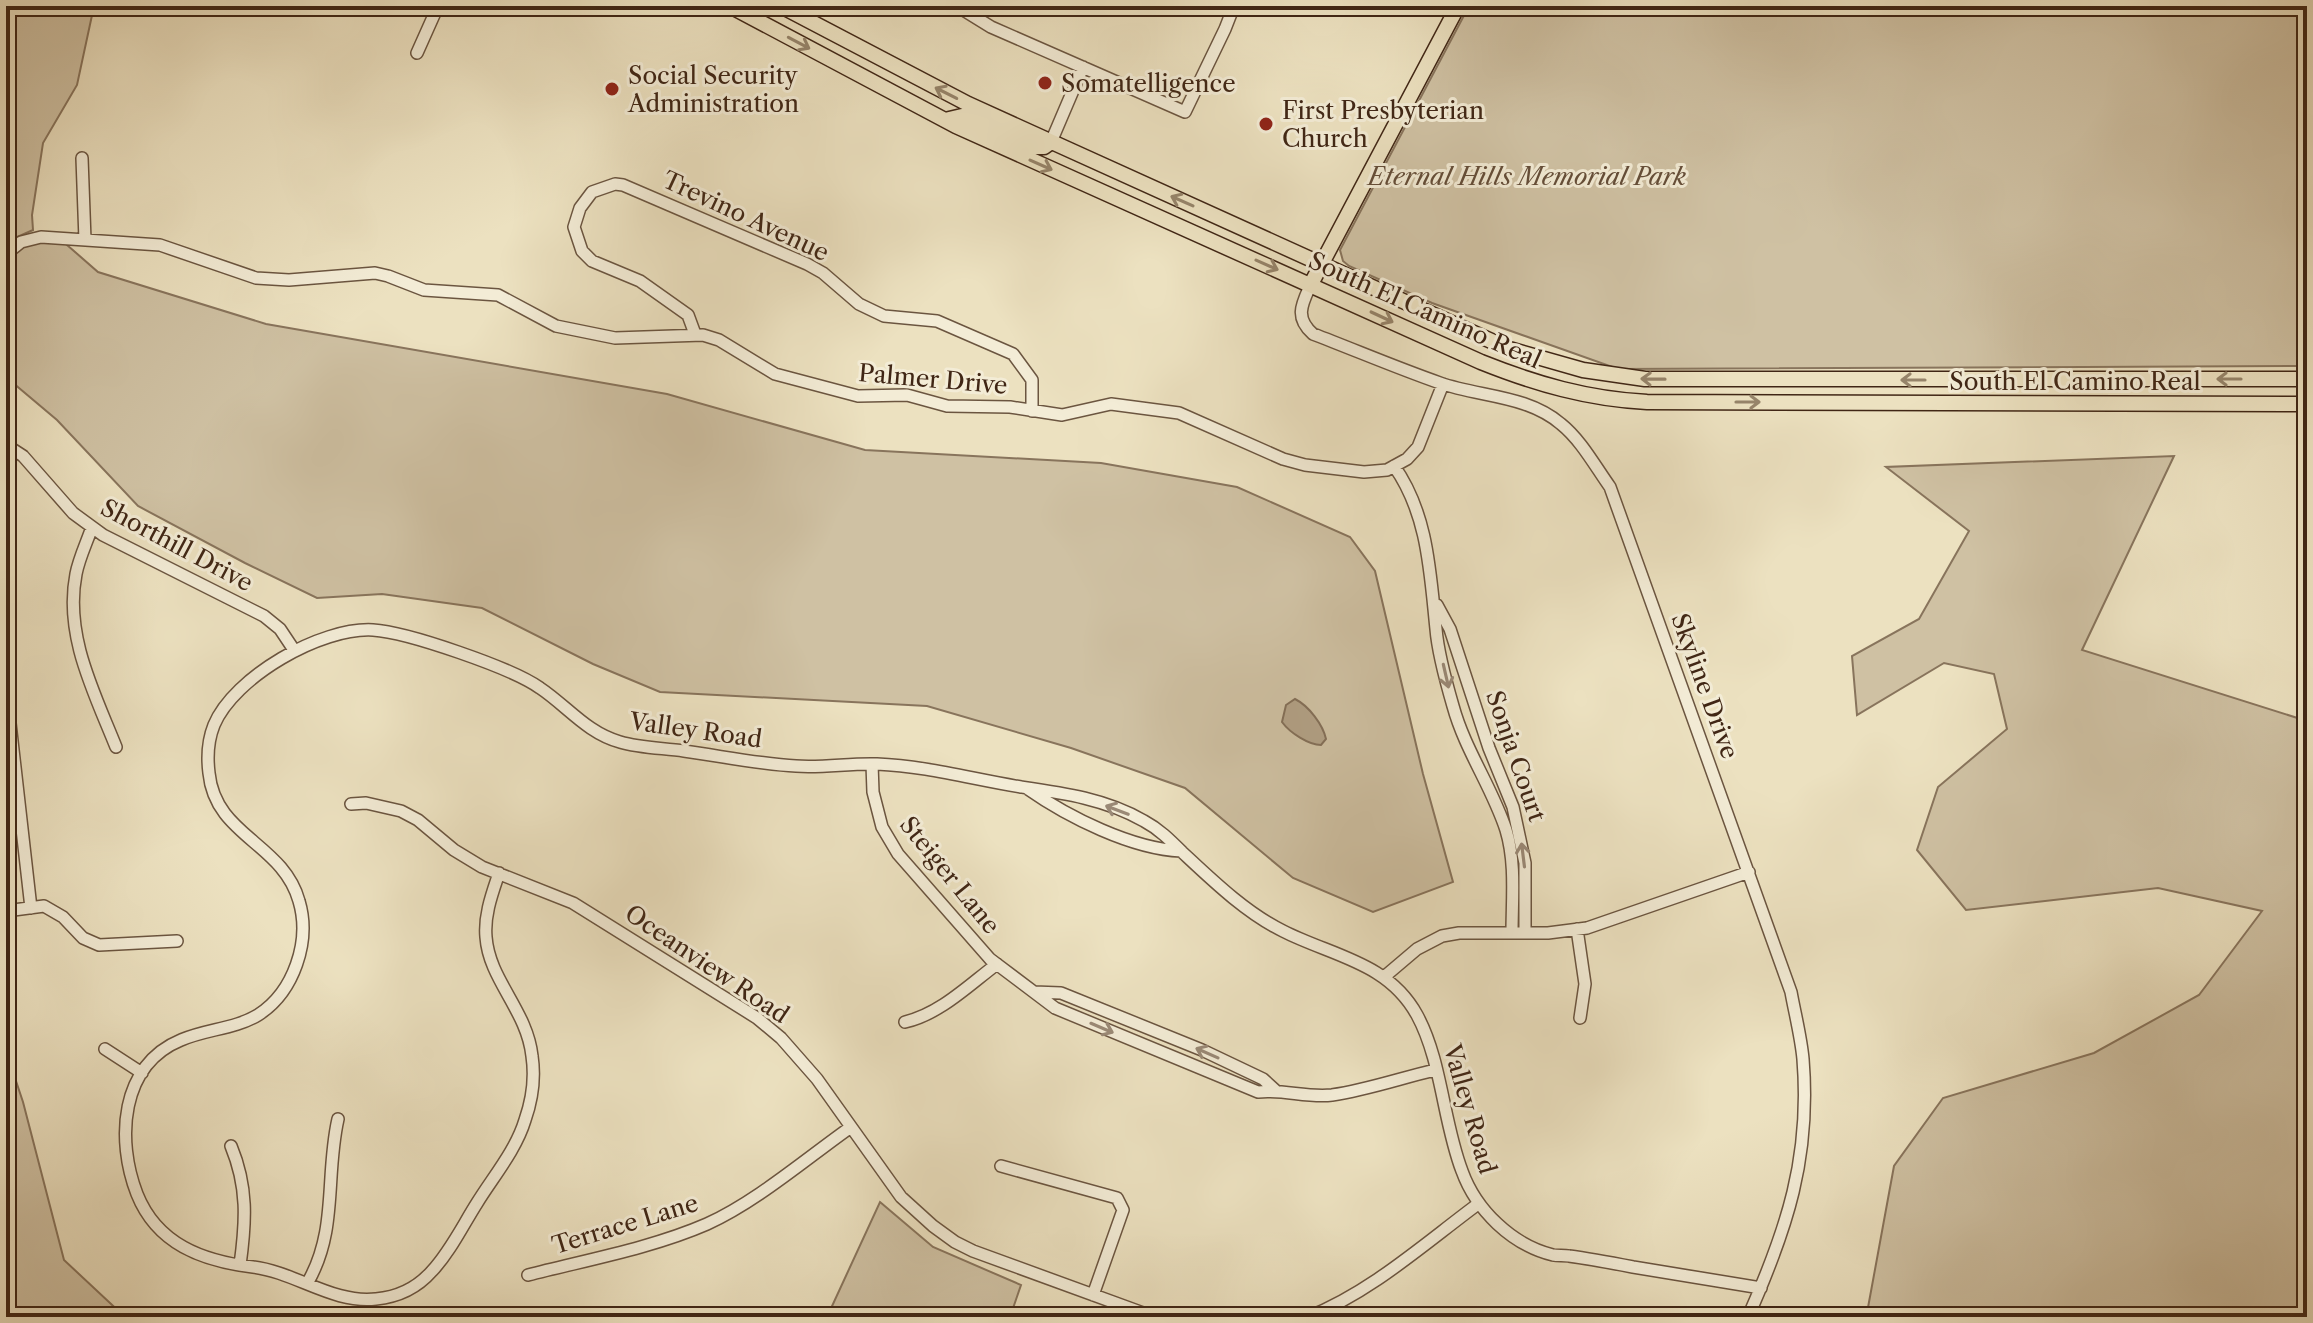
<svg xmlns="http://www.w3.org/2000/svg" width="2313" height="1323" font-family="'Libre Caslon Text',serif">
<style>
.green{fill:#cfc1a3;stroke:#88745c;stroke-width:2}
.water{fill:#b2a186;stroke:#847059;stroke-width:2}
.lines{fill:none;stroke-linecap:round;stroke-linejoin:round}
.minor-casing{stroke:#6b5540;stroke-width:14}
.major-casing{stroke:#402615;stroke-width:17}
.minor{stroke:#f3ecd6;stroke-width:11}
.major{stroke:#ece1c0;stroke-width:14}
.oneway{stroke:#96846a}
.oneway2{stroke:#9a8976}
.poi-dot{fill:#8f2418;stroke:#f3ecd6;stroke-width:3}
.labels{text-anchor:middle;dominant-baseline:central;stroke-width:6;stroke-linejoin:round;paint-order:stroke}
.poi-label{font-size:24px;fill:#402615;stroke:#f3ecd6;text-anchor:start}
.park-label{font-size:24px;font-style:italic;fill:#644d38;stroke:#f3ecd6}
.street-label{font-size:24px;fill:#402615;stroke:#f3ecd6}
</style>
<rect width="100%" height="100%" fill="#ece1c0"/>
<filter id="stains"><feTurbulence type="fractalNoise" baseFrequency=".0025" numOctaves="4"/><feColorMatrix values="0 0 0 0 .2 0 0 0 0 .09 0 0 0 0 .02 0 0 0 .5 -.17"/></filter>
<radialGradient id="worn" r=".72"><stop offset=".6" stop-color="#630" stop-opacity="0"/><stop offset="1" stop-color="#630" stop-opacity=".3"/></radialGradient>
<path class="green" d="M6,6H94L77,85L43,143L32,215L33,230L6,242Z
M1469,6H2307V366L1618,369L1432,303L1349,266L1343,261L1340,250Z
M59,238L98,272L266,324L667,394L865,450L1101,463L1237,487L1350,537L1375,571L1423,774L1453,882L1373,912L1293,878L1185,788L1071,748L927,706L660,692L593,664L482,608L382,594L317,598L245,563L138,506L57,420L6,377V254L12,248Z
M2174,456L2082,650L2307,721V1288L2294,1317H1877L1867,1313L1894,1166L1943,1098L2094,1053L2199,995L2262,911L2158,888L1966,910L1917,850L1938,787L2007,729L1994,674L1944,663L1857,715L1852,656L1919,619L1969,531L1886,467Z
M6,1051L23,1102L64,1260L125,1317H6Z
M880,1202L933,1247L1021,1285L1010,1317H827Z"/>
<path class="water" d="M1295,699C1309,706 1323,725 1326,739L1321,745C1309,745 1290,733 1282,722L1286,705Z"/>
<g class="lines">
<g class="minor-casing">
<path id="minor" d="M957,6L991,27L1185,112L1225,29L1234,6
M417,53L438,6
M1051,142L1083,67
M82,158L85,240
M6,254L21,242L41,237L160,245L256,278L289,280L375,273L388,276L424,290L498,295L556,326L615,338L703,335L719,340L775,374L858,396L907,395L947,406L1010,407L1062,415L1111,404L1179,413L1283,459L1305,465L1364,472L1387,470L1407,459L1418,447L1443,384
M1311,284C1302,304 1294,317 1313,334C1355,350 1397,368 1440,383C1480,397 1527,395 1561,424C1581,440 1595,466 1610,487L1791,992C1795,1014 1801,1037 1803,1059C1811,1157 1787,1229 1748,1317
M695,334L688,315L640,281L592,261L582,251L574,227L580,208L592,192L615,184L623,185L807,264L823,273L859,304L884,316L937,321L1013,354L1032,380V411
M6,445L23,456L73,513L103,535L264,616L280,629L294,650
M1394,466C1428,514 1430,572 1436,629C1438,654 1446,682 1453,706C1465,750 1492,787 1506,830C1516,863 1512,899 1512,933
M92,527C87,542 79,558 76,574C64,635 94,692 116,747
M1437,605L1450,629L1489,748L1513,807L1525,863V933
M6,688L31,908
M2304,706L2307,700
M872,764L873,792L882,827L898,854L990,959L1055,1008L1258,1092C1283,1089 1307,1098 1332,1095C1367,1090 1401,1078 1435,1070
M1028,789C1068,817 1132,849 1181,851
M351,804L366,803L401,811L418,820L454,850L482,867L573,903L757,1018L781,1038L817,1079L901,1197L933,1226L955,1242L973,1251L1154,1317
M499,873C492,894 484,915 486,937C489,980 527,1010 532,1056C535,1076 532,1100 525,1120C516,1150 493,1177 477,1203C463,1225 450,1252 432,1271C418,1287 398,1297 376,1299C333,1304 295,1272 253,1267C202,1261 157,1244 137,1194C116,1140 120,1065 181,1040C206,1029 235,1029 258,1015C294,992 311,941 299,901C283,843 215,836 209,773C207,757 208,740 214,725C234,677 321,627 373,630C407,632 512,668 540,688C567,706 587,733 620,742C640,748 663,748 684,751C721,756 759,764 796,766C823,768 850,763 877,764C926,766 972,779 1021,787C1063,793 1106,799 1144,821C1159,829 1170,840 1182,852C1212,880 1246,913 1283,931C1332,956 1388,962 1417,1015C1442,1061 1443,1122 1462,1171C1476,1210 1512,1245 1553,1255C1558,1256 1564,1255 1569,1256C1591,1259 1612,1263 1633,1267C1676,1274 1718,1281 1761,1288
M6,911L44,906L63,917L83,938L99,945L177,941
M1577,929L1585,984L1580,1018
M1384,977L1417,949L1442,936L1459,933H1548L1587,928L1749,872
M1034,992L1061,993L1202,1050L1263,1079L1275,1090
M905,1022C940,1014 969,985 997,964
M105,1049L142,1073
M231,1146C248,1187 246,1221 240,1265
M1001,1166L1117,1198L1123,1210L1093,1295
M528,1275C586,1260 652,1248 707,1224C756,1202 807,1158 851,1127
M308,1282C338,1229 325,1176 338,1119
M1308,1317C1371,1292 1424,1244 1478,1204"/>
</g>
<g class="major-casing">
<path id="major" d="M730,6L956,126L1481,362C1536,384 1588,399 1647,402L2307,404
M781,6L968,104L1509,349L1583,370L1645,379H2307
M945,120L962,116L1037,147H1044L1051,142
M1311,284L1458,6"/>
</g>
<use href="#minor" class="minor"/>
<use href="#major" class="major"/>
</g>
<defs><path id="oneway-shaft" d="M-6 0H5M1.5-3L5.5 0L1.5 3" fill="none" stroke-width="1.6" stroke-linecap="round" stroke-linejoin="round" transform="scale(2)"/></defs>
<g class="oneway">
<use href="#oneway-shaft" transform="translate(799 43) rotate(28)"/>
<use href="#oneway-shaft" transform="translate(946 93) rotate(-153)"/>
<use href="#oneway-shaft" transform="translate(1041 165) rotate(24)"/>
<use href="#oneway-shaft" transform="translate(1182 201) rotate(-156)"/>
<use href="#oneway-shaft" transform="translate(1267 265) rotate(24)"/>
<use href="#oneway-shaft" transform="translate(1382 317) rotate(25)"/>
<use href="#oneway-shaft" transform="translate(1653 379) rotate(-179)"/>
<use href="#oneway-shaft" transform="translate(2229 379) rotate(180)"/>
<use href="#oneway-shaft" transform="translate(1913 380) rotate(-180)"/>
<use href="#oneway-shaft" transform="translate(1748 402)"/>
</g>
<g class="oneway2">
<use href="#oneway-shaft" transform="translate(1446 676) rotate(77)"/>
<use href="#oneway-shaft" transform="translate(1117 810) rotate(-159)"/>
<use href="#oneway-shaft" transform="translate(1523 855) rotate(-97)"/>
<use href="#oneway-shaft" transform="translate(1102 1028) rotate(23)"/>
<use href="#oneway-shaft" transform="translate(1207 1053) rotate(-156)"/>
</g>
<g class="poi-dot">
<circle cx="1045" cy="83" r="8"/>
<circle cx="612" cy="89" r="8"/>
<circle cx="1266" cy="124" r="8"/>
</g>
<g class="labels">
<g class="poi-label">
<text x="628" y="75">Social Security<tspan x="628" dy="28">Administration</tspan></text>
<text x="1061" y="83">Somatelligence</text>
<text x="1282" y="110">First Presbyterian<tspan x="1282" dy="28">Church</tspan></text>
</g>
<g class="park-label">
<text x="1527" y="176">Eternal Hills Memorial Park</text>
</g>
<g class="street-label">
<text transform="translate(746 216) rotate(25)">Trevino Avenue</text>
<text transform="translate(1425 310) rotate(24)">South El Camino Real</text>
<text transform="translate(933 379) rotate(5)">Palmer Drive</text>
<text x="2075" y="381">South El Camino Real</text>
<text transform="translate(177 545) rotate(28)">Shorthill Drive</text>
<text transform="translate(1705 686) rotate(70)">Skyline Drive</text>
<text transform="translate(696 730) rotate(8)">Valley Road</text>
<text transform="translate(1516 756) rotate(71)">Sonja Court</text>
<text transform="translate(950 875) rotate(51)">Steiger Lane</text>
<text transform="translate(707 964) rotate(34)">Oceanview Road</text>
<text transform="translate(1470 1109) rotate(74)">Valley Road</text>
<text transform="translate(625 1224) rotate(-17)">Terrace Lane</text>
</g>
</g>
<rect width="2313" height="1323" fill="none" stroke="#ece1c0" stroke-width="32"/>
<rect x="8" y="8" width="2297" height="1307" fill="none" stroke="#402615" stroke-width="4"/>
<rect x="16" y="16" width="2281" height="1291" fill="none" stroke="#402615" stroke-width="2"/>
<rect width="100%" height="100%" filter="url(#stains)"/>
<rect width="100%" height="100%" fill="url(#worn)"/>
</svg>
